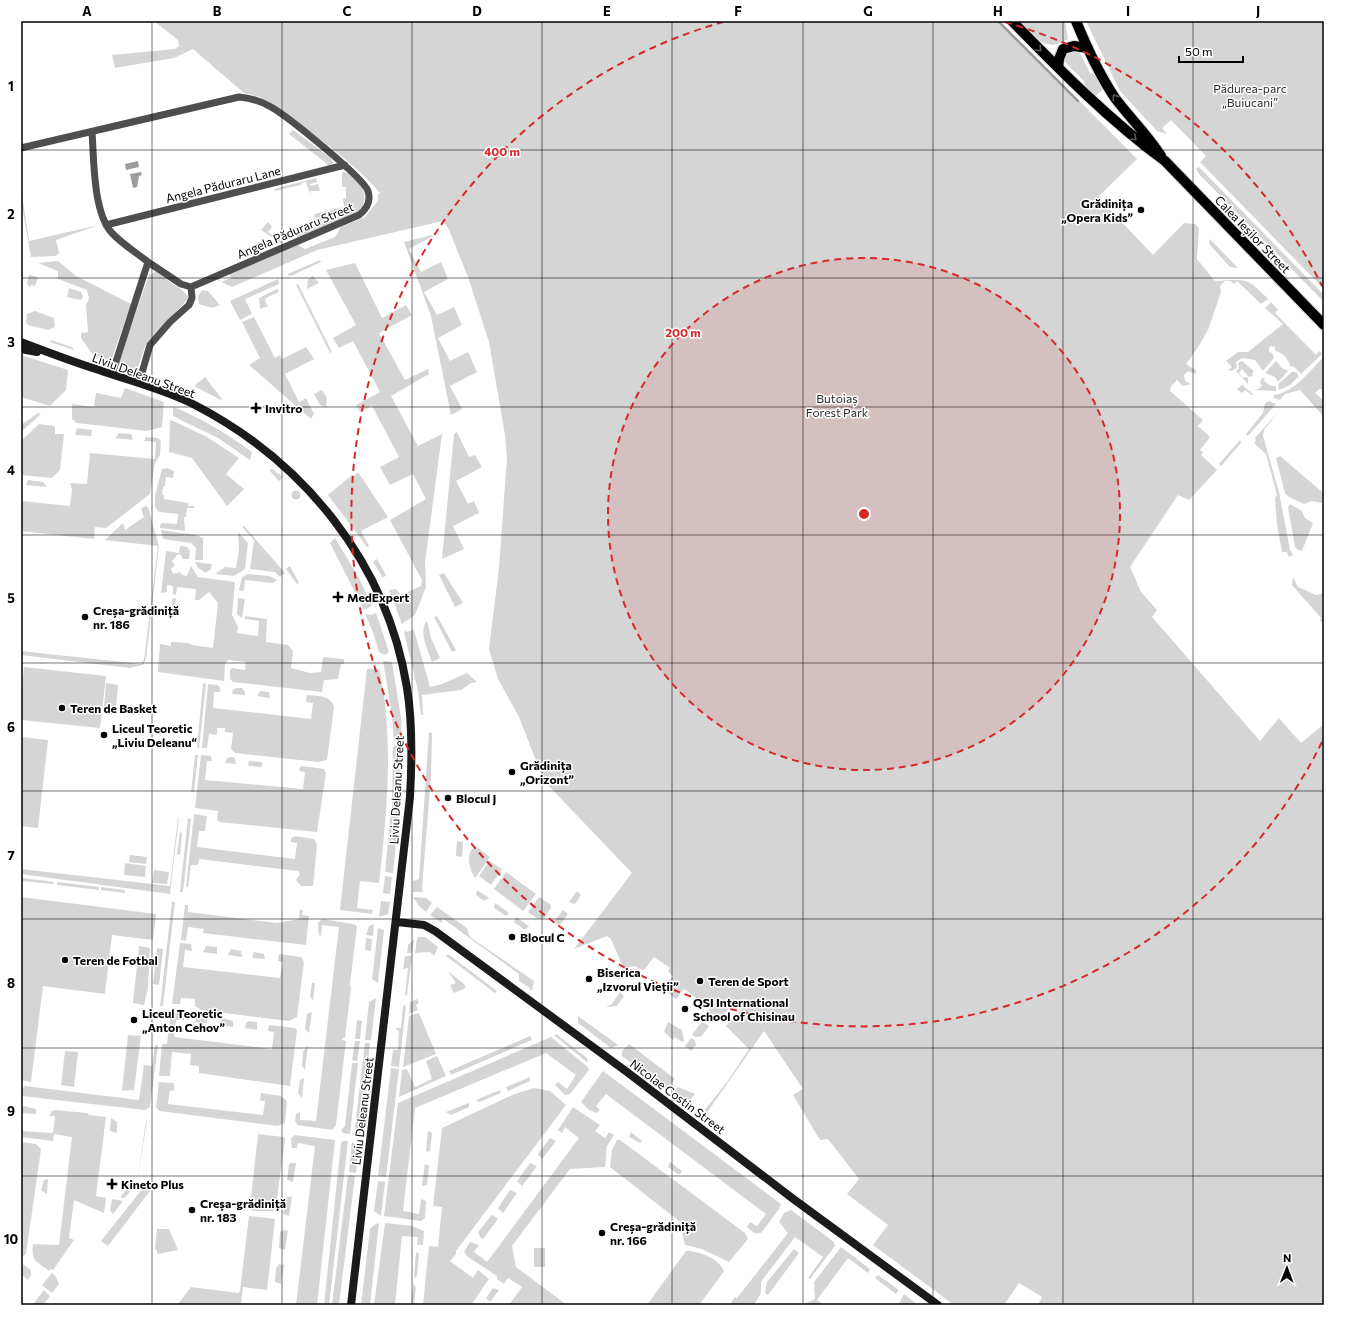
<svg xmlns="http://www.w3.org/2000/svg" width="1345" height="1326" font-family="Commissioner,sans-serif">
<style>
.green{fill:#d5d5d5}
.water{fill:#9c9c9c}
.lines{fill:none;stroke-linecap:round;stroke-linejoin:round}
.stream{stroke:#9c9c9c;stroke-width:2.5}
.primary-casing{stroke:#dbdbdb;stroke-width:12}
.street{stroke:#4e4e4e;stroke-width:7}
.secondary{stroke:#1b1b1b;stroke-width:8}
.primary{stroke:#000;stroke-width:10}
.oneway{stroke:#595959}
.grid{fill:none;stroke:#000;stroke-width:1;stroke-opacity:0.55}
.ring{fill:none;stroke:#d62828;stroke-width:2;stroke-dasharray:7 5}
.poi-dot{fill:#000;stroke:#fff;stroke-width:1.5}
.labels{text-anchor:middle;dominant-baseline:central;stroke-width:3;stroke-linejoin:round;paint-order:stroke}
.park-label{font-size:12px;fill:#2c2c2c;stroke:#fff}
.street-label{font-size:12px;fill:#000;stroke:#fff}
.poi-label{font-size:12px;font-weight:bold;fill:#000;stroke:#fff;text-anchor:start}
.centre{fill:#d62828;stroke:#fff;stroke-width:2}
.ring-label{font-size:12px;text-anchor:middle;font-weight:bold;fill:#d62828;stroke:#fff;stroke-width:3;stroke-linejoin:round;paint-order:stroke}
.neatline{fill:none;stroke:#000;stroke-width:1.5}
.grid-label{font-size:13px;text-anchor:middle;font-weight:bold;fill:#000}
</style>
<rect width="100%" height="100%" fill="#fff"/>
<path class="green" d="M154,21H1000L1137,159L1098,197L1153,255L1184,223L1195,224L1199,228L1197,259L1215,281C1246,280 1246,276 1268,299L1261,304L1237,281L1234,284L1231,281H1225L1220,286L1221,292L1208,330L1197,349L1186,364L1197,371L1195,374L1188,371L1184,375L1185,381L1191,384L1183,386L1177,380L1171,386L1170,391L1203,420L1198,426L1210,437L1200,450L1203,452L1201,455L1217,470L1189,500L1178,495L1130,567L1141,592L1157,610L1152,617L1260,741L1279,718L1301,743L1324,724V1305H1038L1042,1297L1019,1283L1004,1305H954L873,1245L888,1225L847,1194L859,1179L828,1139L820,1140L793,1095L803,1089L764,1031L706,1114L703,1112L727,1082L749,1049L726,1026L743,1007L736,1000L717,1022L706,1014L710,1008L684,989L676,999L663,989L673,976L668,972L670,968L654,957L644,970C638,969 636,964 628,968L626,974L611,939L607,936L574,949L632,873L544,781L519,717L498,679L489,649L499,567L507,458L505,435L489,342L468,277L449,230L443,221L317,250L232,287L216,279L219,278L221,282L231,278L229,273L298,245L305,249L335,237L341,227L365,217L378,201V194L380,193C350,158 309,132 272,104L260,97L244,93L193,49L174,58L115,68L112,55L175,49L179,46L178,40Z
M1019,21H1065L1068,39C1047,54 1033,36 1019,21Z
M1086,21H1324V289L1200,162L1206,156L1171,120L1162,128L1167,134L1157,131L1120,91Z
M1079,51L1090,73L1096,75L1103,89L1095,97L1086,89L1084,81L1064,61C1066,53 1072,52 1079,51Z
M293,130L331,158L333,163L328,167L327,164L289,134Z
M1199,167L1324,295V302L1199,174L1196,169Z
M342,172C361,174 375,203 354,214L297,238V234L317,227L314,214L344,207L343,199L346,198V187H342Z
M316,178L317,182L310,184L311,186L318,184L320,191H310L311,197L306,182L301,183V185L275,191L274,189Z
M22,195L29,241L99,225L56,240L59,253L56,256L31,257L21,201Z
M268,222L272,227L268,232L282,242V244L261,230Z
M432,235L433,236L409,249L421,272L441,262L448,279L424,292L437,315L454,307L462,325L438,338L450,361L468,352L477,372L450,386L462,409L451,415L431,316L404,242Z
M1210,239L1238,268L1230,267L1209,244Z
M320,260L321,262L293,275L289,276L288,274Z
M58,261L76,276L131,304L111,361L93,355L81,338V333L88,332L86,305L89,298L87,290L58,279V271L38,263Z
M355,263L382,318L406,305L412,315L379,333L405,380L428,369L429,374L391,396L418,446L442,434L425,562L426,587L415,615L402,624L389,590L396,589L401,595L421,586L422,580L390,520L426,499L413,474L390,485L380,467L399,457L372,406L360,412L356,405L380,392L353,341L339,348L333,338L356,325L326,270Z
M156,272L182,290L188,296L187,300L146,344L137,370L118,363L149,275Z
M29,275L38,277L35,286L31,285L30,287L27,284Z
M313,276L319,283L307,289L308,279Z
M278,279L279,284L245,299L252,314L240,320L230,301Z
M298,284L332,352L330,353L296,285Z
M69,288L81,292L83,296L81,300L67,297Z
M202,290L208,291L220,305L212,308L199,304L198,296Z
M275,290L278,289L279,292L266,298L265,301L268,306L260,309L259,298Z
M1271,302L1278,310L1275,313L1316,355L1319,351L1322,354L1301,374L1294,367L1290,366C1288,358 1282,352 1275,351V347L1271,346L1269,348V352L1272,353L1274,358L1263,371L1255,360L1242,358L1236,362L1237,368L1231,371L1228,370L1232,367L1226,361L1238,352H1248L1283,324L1265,308Z
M35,311L54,318L55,327L48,330L28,325L26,322L27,314Z
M254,317L275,358L280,355L282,359L306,347L314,359L285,374L299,402L306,398L314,414L311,419L249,365L260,358L242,322Z
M51,340L72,347L74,350L50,342Z
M21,355L68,370L66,390L50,406L21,397Z
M1324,357V389H1319L1315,393L1324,401V417L1300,390L1285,394L1280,400L1274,398V395C1294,393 1310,370 1324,357Z
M1242,361L1254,371L1252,374L1253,376L1249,377L1242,369L1239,373L1243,378L1245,377L1248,378V384L1236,371L1239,368L1238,363Z
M1276,361L1282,368L1288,371L1278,382L1275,377L1265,373Z
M1292,372H1296L1299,376L1290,385L1279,390L1278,384Z
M205,377L222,399L221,400L194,386Z
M1262,378H1265L1264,381L1271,386H1276V391L1254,390L1258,389L1262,386L1260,382Z
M1242,385L1253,394L1251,395L1245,390L1242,393L1237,389Z
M125,388L164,402L162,427L147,431L77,423L72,419V404L94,407L96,393L121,398Z
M322,390L327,398L326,407L320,405L314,394Z
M1269,401L1276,404L1248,436L1246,434L1263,413L1265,403Z
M173,407C202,418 227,434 252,452L250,460L218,438L173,416Z
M1278,412L1264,430L1263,436L1279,492L1290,550L1293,555L1289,557L1287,552H1282L1277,525L1275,498L1277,495L1266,454L1254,443L1256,440L1255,438Z
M38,413L41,414L21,432V425Z
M171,420L207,437L239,458L226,474L244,489L227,506L192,458L169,452L170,422Z
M39,424L55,426V434H64L60,470L52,478L21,475V441Z
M77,428L92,430L91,436L75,435Z
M457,432L469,457L475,455L482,467L456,481L468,504L474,501L479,513L453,526L464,549L442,559L454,434Z
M119,433L131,434L133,440L115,438Z
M146,437L158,438L161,441L160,455L155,463L150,494L106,528L95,527L94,539L21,531V501L70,506L72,490L70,483L87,484L90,453L155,459L156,442L144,441Z
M1240,440L1241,443L1221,466L1219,464Z
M1280,456L1321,491L1323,494L1322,503L1312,501L1304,504L1289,497L1285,493L1277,462L1276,458Z
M167,468L174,471L173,478L166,477L165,486H163L162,495H164V499L188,503V506H194V508H187L186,517H184L185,531L160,528V525L162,523L177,524L178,514L159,512L155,507V496L162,469Z
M272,469L283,477L279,481L269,470Z
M358,472L388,517L361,531L369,546L367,547L328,495L352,475L354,476Z
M28,480L43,482L47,487L26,485Z
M291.5 495a4.5 4.5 0 1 1 9 0a4.5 4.5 0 1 1-9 0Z
M1290,504L1302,511L1305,518L1313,523L1302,551L1298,550L1295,547L1288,507Z
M145,506L148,507L159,546L146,659L143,665L130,668L21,655V651L141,664L144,660L158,546L105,540L123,523L125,530L144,517L141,509Z
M244,526L285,573L280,577L275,572L250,569L254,540L242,527Z
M161,530L196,535L203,538V560H195L196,548L191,543L163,539Z
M238,532L248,543L245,569L234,576L215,574L225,567L236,568L239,550Z
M335,538L359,578L372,606L364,610L330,543Z
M180,546L187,547L190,551L189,559H183L180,554L177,555L172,561L175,565L171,569L173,574L180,572L182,575L187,576L191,566L198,577L235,582L232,615L238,627L237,633L258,636L259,621L245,619V616L267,619L266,642L288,645L293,651L291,668L310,673L321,672L323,657L344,659V664H341L338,679L324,680L322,692L233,682L230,679V670L232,668L245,670L246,662L228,660L225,664L224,681L158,672L160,644L171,646V642L189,643L192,645L213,648L218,603L209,592L199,600H195L196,589L177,587L176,595L173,594V586L167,585V592L161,593L166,551L179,553Z
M377,559L386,575L383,578L373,562Z
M195,562L212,564L211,569L206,573L198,568Z
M290,566L299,583L297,584L286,569Z
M444,573L463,603L455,607L439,575Z
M248,574L269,576L277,580L273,583L245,580L244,591L239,590L242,577Z
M1293,577L1298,587L1316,595L1324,593V625L1320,620L1321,618L1292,585Z
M176,598L174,615H171L172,599Z
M238,598L245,599L242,618L237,614Z
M376,613L389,652L385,655L379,652L373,632L365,614L372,615Z
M437,616L456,650L452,652L434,617Z
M427,621L431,638L440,658L432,662C428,650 418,631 427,621Z
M406,630V632L414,630L430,687L442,684L467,673L477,682L471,683L461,690L422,695L423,715H421L418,691L404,632Z
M383,661L392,662L401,718L402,741H394L392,715Z
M24,667L106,676L100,728L21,720V697Z
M367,669H378L380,672C394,742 387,813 379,883L360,881L357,908L373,910L372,914L340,910Z
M106,683L118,685L116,708L104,706Z
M203,683L206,684L199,748H197Z
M208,684L218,685L220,688V692H214L213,708L311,719L313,703L306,702L307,695C318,696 331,695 334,707L327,760L318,762L235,753L231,749L233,733L225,732V728H217V735L209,734L207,748H202Z
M236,688H242L245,692V695L232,694L233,690Z
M260,691L269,692L270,698L257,696Z
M429,732L432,733L431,776L422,888L423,892H413V881L419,879Z
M21,737L48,740L38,828L21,826Z
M402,745L400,808L392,807L393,746Z
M195,755H198L194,792H191Z
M201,755L211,756L212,761H207L205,780L303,789L305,772L299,771L300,767L302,766L324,769L326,773L317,832L220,822L217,820L218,811L195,808Z
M231,757L235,758L236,764L225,763L227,758Z
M249,761L262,762V767L248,766Z
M391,811L399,812L393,873L385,872Z
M194,814L207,816L205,831H199L197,847L295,859L297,843L291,842V838L295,836L314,839L317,845L313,886H301L296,880L300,874L298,871L199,859L198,865H191L188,887H186Z
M178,817H179L170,894L21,874V869L170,886Z
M188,818L191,819L183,892H180Z
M180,832L182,833L180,855L177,854Z
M457,841L463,842L462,857L456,856Z
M478,848L490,857L475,878C470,870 466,858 472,849Z
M130,855L147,857L146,864L129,862Z
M489,861L502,869L491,885L479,876Z
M125,863L146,866L145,877L124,875Z
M154,870L169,872L167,884L152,883Z
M506,872L536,894L523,911L494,889Z
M385,876L392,877L390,894L383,893Z
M23,878L54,882L53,884L22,881Z
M57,882L99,887V890L57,885Z
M101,887L125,890V893L101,890Z
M477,890L489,898L484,901L476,895Z
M577,891L581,895L575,904L569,902Z
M21,897L156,914L153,940L112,935L105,994L43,986L31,1082L21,1080Z
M413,897L426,898L432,903L426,912L419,906Z
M539,897L550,904L551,908L544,918L538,919L528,912Z
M381,901L390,902L388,914L379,917Z
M172,902H175L163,1006H160Z
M495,903L509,913L506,916L494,908Z
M185,905H188V912L277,923L299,919L300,910H303L302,915L309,916L306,945L203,933L204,929L188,927L186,941L181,940Z
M437,907L467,928L470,937L534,981L532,990H529L530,988L519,981V974L442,918V923L430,915Z
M563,910L568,914L560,925L553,923Z
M516,917L529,926L525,930L514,922Z
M322,919L353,924L357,926L350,984L351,988L345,1038H342V1040L346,1041L336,1125L332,1130L297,1125L295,1120L296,1114L300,1112V1120L316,1121L339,927L322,925L321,936L319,935L318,923Z
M374,924L373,936L366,935L369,926Z
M378,928L384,930L378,983L372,979Z
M419,937H425L438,947L434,956L430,952L415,953L417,938Z
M366,938L372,939L371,951L365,950Z
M414,939L412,953H407L408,945Z
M180,943L191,944L192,951L185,950L183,967L280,978L283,962L278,961L279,954L301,957L304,962L297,1017L289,1021L201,1010L195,1006V999L181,998L180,1004H172Z
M139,946L150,948L148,987L144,1005L133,1003Z
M206,946L217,947V954L203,952Z
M157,948L163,949L159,985L153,984Z
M231,949L241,951L242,957L228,955Z
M254,952L264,954L265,959L252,958Z
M448,954L497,991L495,993L446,956Z
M405,956H412L407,995L405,996L408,968L403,969Z
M448,971L464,984L466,988L454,993L450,985L456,983Z
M312,983H315L313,1001L310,996Z
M620,992L624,996L617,1006L606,1007L612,1004Z
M376,998L371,1040H365L369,1002Z
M417,999L419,1003L416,1005L418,1010L409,1014L410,1002Z
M406,1005L399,1067L391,1066L393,1050H398L399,1031L396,1030V1028H401L403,1006Z
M171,1012L179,1013L184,1017V1020H176L174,1037L272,1049L274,1032L268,1031L269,1025L295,1028L297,1030L290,1086L199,1073V1066L190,1065L191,1054L172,1052L170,1076H159L162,1044H167Z
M312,1012L309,1033L305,1029L307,1014Z
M419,1013L436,1054L403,1067L409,1016Z
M200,1015L207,1017V1023L195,1022L197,1016Z
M578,1016L618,1045L611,1048L578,1023Z
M223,1018L233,1021V1027L219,1025L221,1019Z
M357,1020L362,1021L360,1039H355Z
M249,1021L257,1022V1030L245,1028L246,1023Z
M702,1021L709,1026L702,1036L696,1037L692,1035Z
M668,1022L682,1030L684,1041L682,1042L675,1037L673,1040L664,1032Z
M556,1034L587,1058L588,1063L554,1035Z
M128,1035L141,1036L134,1090L122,1091Z
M530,1036L532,1040L451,1075L449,1071Z
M551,1037L588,1067L589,1070L570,1094L565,1095L555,1085L558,1082L567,1089L576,1075L546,1053L415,1108L403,1211L419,1214L421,1199L426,1201L425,1218L421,1221L384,1216L398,1103Z
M691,1038L695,1040L696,1045L691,1051L685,1046Z
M355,1041H360L357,1061L352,1060Z
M365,1043H370L360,1136L354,1135Z
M629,1044L675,1079L667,1089L622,1056V1051Z
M155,1045H158L150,1107L145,1110L21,1096V1090L25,1086L139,1100L144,1065L152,1066Z
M308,1046L305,1070L302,1066L303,1051Z
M65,1051L78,1052L74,1087L61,1085Z
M437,1056L446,1076L399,1097L402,1070L407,1069L415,1087L432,1079L426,1061Z
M352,1063H358L350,1134L343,1133L341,1130L345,1126Z
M391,1068L399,1069L386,1177L378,1176Z
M603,1071L781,1204L779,1209L761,1233H754L747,1227L750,1222L757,1226L766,1214L606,1094L596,1106L600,1110L597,1113L589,1110L581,1102Z
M530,1077V1081L508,1091L506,1087Z
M304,1078L302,1098L298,1093L300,1080Z
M159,1082L174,1083V1091L170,1090L168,1104L263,1115L265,1101H260L261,1093L281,1096L287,1101L285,1123L278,1126L159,1111L156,1107Z
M678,1087L695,1094L689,1101L694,1105L691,1108L672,1094Z
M534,1088L550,1091L566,1105L456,1251V1254L450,1261L473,1278L478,1270L489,1279L471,1305H423L429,1246L438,1247L442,1207L433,1206L442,1128L512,1095Z
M500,1090L501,1093L479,1102L476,1100Z
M469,1103V1107L451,1115L446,1112Z
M24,1106L36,1109V1114L21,1113V1107Z
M573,1107L600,1125L595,1131L605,1138L609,1132L614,1135L607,1146L605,1167L570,1169L512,1246L516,1267L567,1305H509L522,1287L508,1278L504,1284L497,1279V1276L468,1257L464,1252L470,1242L479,1245L474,1252L487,1262L579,1138L565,1127L562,1133L558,1130Z
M55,1110L87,1113L89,1115L106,1117L96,1196L106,1198L104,1213L74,1200L69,1238L74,1240L53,1270L50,1269L49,1271C36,1261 31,1261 33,1244L59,1245L72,1137L54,1134L53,1141L21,1137V1131L53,1133L55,1116H49L52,1111Z
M111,1118L117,1122V1133L110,1131Z
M146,1121H147L137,1182Z
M428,1131L432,1133L430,1151L426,1152Z
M631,1132L642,1141L640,1143L629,1137Z
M258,1134L284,1137L285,1139L276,1207L274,1211H252V1208L250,1207Z
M295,1135L335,1140L317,1305H296L315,1146L298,1143L297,1148H292L291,1139Z
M550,1138L556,1141L542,1159L538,1154Z
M617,1140H620L745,1233L748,1239L729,1262L702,1249L685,1245L679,1221L610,1167L612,1150Z
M343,1141H348L329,1305H324L341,1143Z
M21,1142L36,1144L41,1149L26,1254L23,1256H21Z
M352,1142L358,1146L356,1173L349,1172Z
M670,1162L682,1171L680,1174H678L668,1167Z
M291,1163H296L293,1182L287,1180L289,1164Z
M530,1163L537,1166L522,1186L517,1181Z
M425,1164L429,1166L427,1185L422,1186Z
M348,1175L355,1176L339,1305H332Z
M48,1179L47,1194L41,1190L44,1180Z
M378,1181L385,1182L381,1216L374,1211Z
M147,1183L153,1184V1187L108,1246L101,1241Z
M126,1184H136L125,1198H121L122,1194L124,1193Z
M510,1190L517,1193L503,1213L498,1208Z
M292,1196L289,1216L283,1214L285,1198Z
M112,1199L123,1201L113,1214L110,1210Z
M791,1210L834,1242L835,1246L810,1279L808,1278L823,1257L795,1237L761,1282V1293L754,1305H733L731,1302L735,1297L737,1298L788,1233L779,1222L784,1213Z
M493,1215L498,1219L483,1239L480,1237L478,1232L491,1216Z
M249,1216L275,1219L267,1290L243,1287L241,1305H180L178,1304L191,1287L238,1293L240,1291Z
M379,1223L370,1305H361L370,1229L374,1225Z
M385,1223L412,1226L424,1231L423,1245H417L418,1237L402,1236L395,1305H374Z
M157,1229H169L178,1250L158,1254L155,1248Z
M288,1230L285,1250L279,1248L280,1232L281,1231Z
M841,1247L870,1269L868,1273L848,1258L817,1300L824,1305H802L815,1299L814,1282Z
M534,1248H545V1267H534Z
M794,1249L799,1253L768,1295L765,1293L767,1282Z
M686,1251C698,1251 719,1258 724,1271L722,1274L699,1305H647Z
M416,1252L419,1254L417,1276L414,1278Z
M21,1263L31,1270V1275L28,1280L21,1274Z
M279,1264L284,1265L281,1284L275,1282L276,1268Z
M52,1273L56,1277L59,1284L52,1293L42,1285Z
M878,1275L899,1290L896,1294L875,1278Z
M413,1284L416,1287L414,1305H411Z
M493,1288L499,1290L490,1302L486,1298Z
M44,1290L50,1296L43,1305L33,1304Z
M904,1294L918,1305H898Z"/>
<path class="water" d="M138,161L139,167L126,170L125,164Z
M141,172L142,175L139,176L137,187L133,188L130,174Z"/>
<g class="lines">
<path class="stream" d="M998,21L1078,101"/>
<g class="primary-casing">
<path id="primary" d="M1012,21C1060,70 1109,120 1165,161L1324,325
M1076,21C1087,48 1099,74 1115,98C1130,118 1148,135 1161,156
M1058,67L1059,59L1063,49L1074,46L1088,48"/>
</g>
<path class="street" d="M92,132C94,159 93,213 112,233C122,244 137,253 148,262L112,374
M21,148L239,97C250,98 261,101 271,107C287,116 363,177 368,191C371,201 367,209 359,215L191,287L181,284L148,262
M106,225L345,165
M139,383L150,345L170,322L189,305L192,298L191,287"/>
<path class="secondary" d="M21,342C47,352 73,362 99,370C130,381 163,389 193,404C304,461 387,563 407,688C413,724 412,761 410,797L351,1305
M21,349L37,352
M397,922L424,925L435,931L627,1072L792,1198L938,1305"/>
<use href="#primary" class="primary"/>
</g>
<defs><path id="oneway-chevron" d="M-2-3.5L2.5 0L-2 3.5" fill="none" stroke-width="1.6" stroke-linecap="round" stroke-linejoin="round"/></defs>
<g class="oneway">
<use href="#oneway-chevron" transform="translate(1039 49) rotate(46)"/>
<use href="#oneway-chevron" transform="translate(1115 97) rotate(-125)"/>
<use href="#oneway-chevron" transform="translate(1134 138) rotate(42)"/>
</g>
<path class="grid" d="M152,21V1305M282,21V1305M412,21V1305M542,21V1305M672,21V1305M803,21V1305M933,21V1305M1063,21V1305M1193,21V1305M21,150H1324M21,278H1324M21,407H1324M21,535H1324M21,663H1324M21,791H1324M21,919H1324M21,1048H1324M21,1176H1324"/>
<circle cx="864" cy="514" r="256" fill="#d62828" fill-opacity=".12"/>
<g class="ring">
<circle cx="864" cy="514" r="256"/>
<path d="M1322 742A512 512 0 1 1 723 22M1005 22A512 512 0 0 1 1322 286"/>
</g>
<g class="poi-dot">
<circle cx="1141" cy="210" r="4"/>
<path d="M254 402h4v4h4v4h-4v4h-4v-4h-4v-4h4z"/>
<path d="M336 591h4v4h4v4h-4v4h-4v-4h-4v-4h4z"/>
<circle cx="85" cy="617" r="4"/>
<circle cx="62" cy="708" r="4"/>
<circle cx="104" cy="735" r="4"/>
<circle cx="512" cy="772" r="4"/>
<circle cx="448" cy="798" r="4"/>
<circle cx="512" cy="937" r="4"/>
<circle cx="65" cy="960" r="4"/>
<circle cx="589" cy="979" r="4"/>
<circle cx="700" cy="981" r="4"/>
<circle cx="685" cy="1009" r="4"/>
<circle cx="134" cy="1020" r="4"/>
<path d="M110 1178h4v4h4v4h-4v4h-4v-4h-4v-4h4z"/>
<circle cx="192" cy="1210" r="4"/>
<circle cx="602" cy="1233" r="4"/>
</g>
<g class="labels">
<g class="park-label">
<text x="1250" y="88">Pădurea-parc<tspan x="1250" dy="14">„Buiucani”</tspan></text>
<text x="837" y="398">Butoiaș<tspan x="837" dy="14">Forest Park</tspan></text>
</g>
<g class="street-label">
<text transform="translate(223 184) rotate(-14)">Angela Păduraru Lane</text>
<text transform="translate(295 230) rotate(-23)">Angela Păduraru Street</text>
<text transform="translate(1253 234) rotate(46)">Calea Ieșilor Street</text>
<text transform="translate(144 375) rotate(20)">Liviu Deleanu Street</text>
<text transform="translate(396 790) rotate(-87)">Liviu Deleanu Street</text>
<text transform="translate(678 1096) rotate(37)">Nicolae Costin Street</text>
<text transform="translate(362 1111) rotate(-83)">Liviu Deleanu Street</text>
</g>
<g class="poi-label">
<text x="1133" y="203" text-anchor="end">Grădinița<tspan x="1133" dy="14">„Opera Kids”</tspan></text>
<text x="265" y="408">Invitro</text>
<text x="347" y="597">MedExpert</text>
<text x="93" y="610">Creșa-grădiniță<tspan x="93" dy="14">nr. 186</tspan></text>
<text x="70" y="708">Teren de Basket</text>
<text x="112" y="728">Liceul Teoretic<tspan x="112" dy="14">„Liviu Deleanu“</tspan></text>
<text x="520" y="765">Grădinița<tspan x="520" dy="14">„Orizont”</tspan></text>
<text x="456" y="798">Blocul J</text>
<text x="520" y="937">Blocul C</text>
<text x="73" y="960">Teren de Fotbal</text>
<text x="597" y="972">Biserica<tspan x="597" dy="14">„Izvorul Vieții”</tspan></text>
<text x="708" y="981">Teren de Sport</text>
<text x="693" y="1002">QSI International<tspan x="693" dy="14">School of Chisinau</tspan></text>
<text x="142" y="1013">Liceul Teoretic<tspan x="142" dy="14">„Anton Cehov”</tspan></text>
<text x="121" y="1184">Kineto Plus</text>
<text x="200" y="1203">Creșa-grădiniță<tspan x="200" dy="14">nr. 183</tspan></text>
<text x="610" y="1226">Creșa-grădiniță<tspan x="610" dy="14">nr. 166</tspan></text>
</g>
</g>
<circle cx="864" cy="514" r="6" class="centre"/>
<g class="ring-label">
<text x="502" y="156">400 m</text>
<text x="683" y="337">200 m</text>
</g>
<rect width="1345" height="1326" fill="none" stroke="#ffffff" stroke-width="44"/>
<g transform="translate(1287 1268) rotate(1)" stroke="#ffffff" stroke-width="3" paint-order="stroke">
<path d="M0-3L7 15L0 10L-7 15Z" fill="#000000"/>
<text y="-6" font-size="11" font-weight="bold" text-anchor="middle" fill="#000000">N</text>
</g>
<path d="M1179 56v6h64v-6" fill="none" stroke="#000000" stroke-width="2"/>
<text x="1185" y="56" font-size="12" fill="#000000" stroke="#ffffff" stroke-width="3" paint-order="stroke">50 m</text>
<rect x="22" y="22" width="1301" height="1282" class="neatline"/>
<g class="grid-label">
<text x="87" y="16">A</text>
<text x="217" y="16">B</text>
<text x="347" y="16">C</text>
<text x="477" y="16">D</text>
<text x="607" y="16">E</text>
<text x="738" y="16">F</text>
<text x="868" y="16">G</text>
<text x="998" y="16">H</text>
<text x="1128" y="16">I</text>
<text x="1258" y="16">J</text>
<text x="11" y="91">1</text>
<text x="11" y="219">2</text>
<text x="11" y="347">3</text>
<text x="11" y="475">4</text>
<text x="11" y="603">5</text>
<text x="11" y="732">6</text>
<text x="11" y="860">7</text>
<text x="11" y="988">8</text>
<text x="11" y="1116">9</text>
<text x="11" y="1244">10</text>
</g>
</svg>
